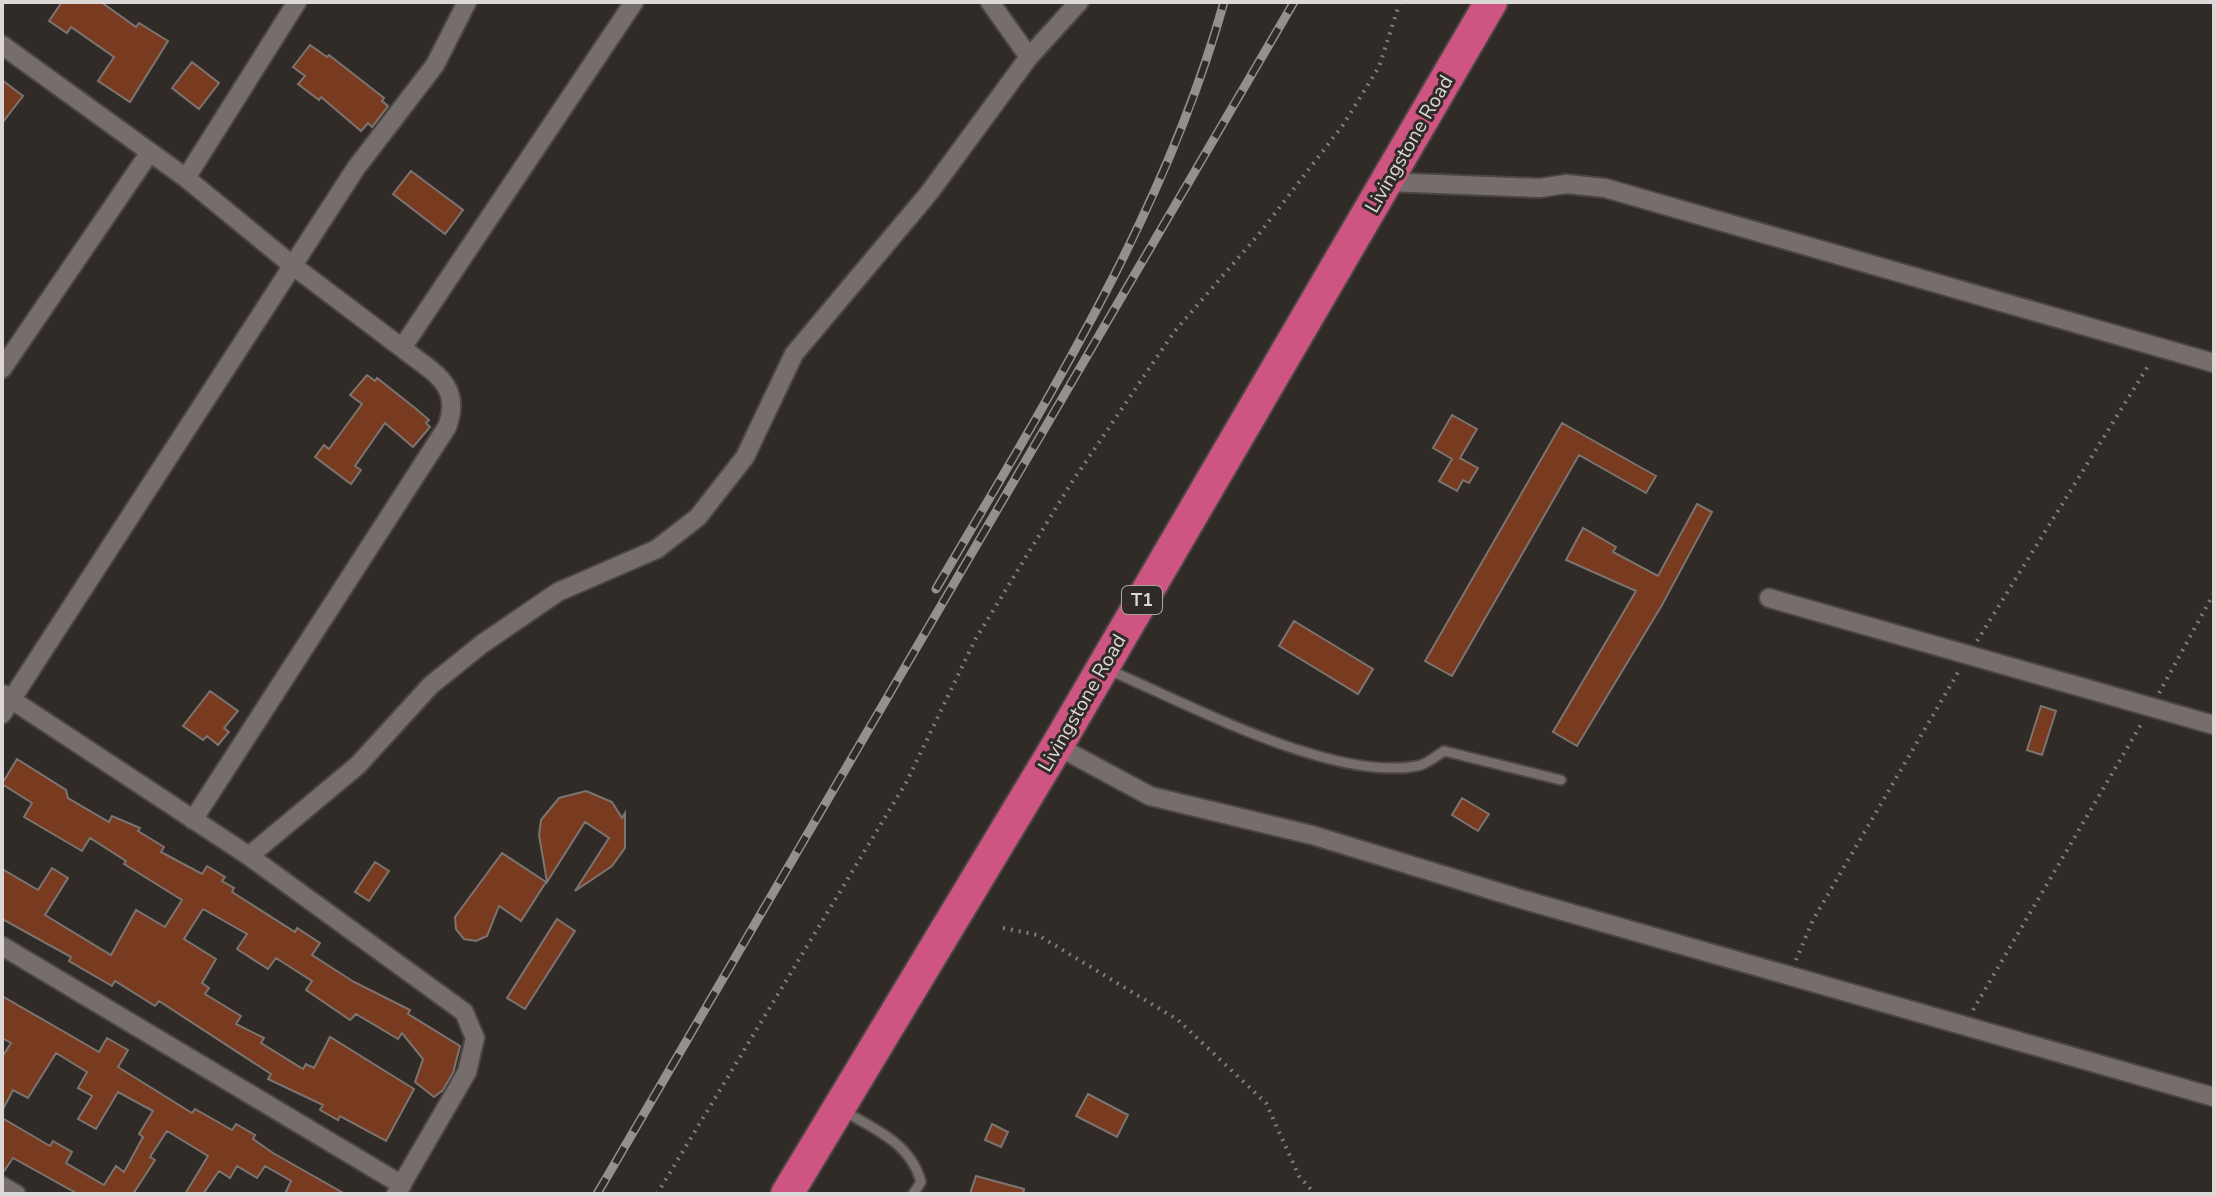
<svg xmlns="http://www.w3.org/2000/svg" width="2216" height="1196" font-family="'Nunito Sans',sans-serif">
<style>
.building{fill:#783b20;stroke:#7b7471;stroke-width:2}
.lines{fill:none;stroke-linecap:round;stroke-linejoin:round}
.lane-casing{stroke:#4b4644;stroke-width:13}
.street-casing{stroke:#4b4644;stroke-width:22}
.highway-casing{stroke:#4b4644;stroke-width:36}
.path{stroke:#827c7a;stroke-width:4;stroke-dasharray:2 6;stroke-linecap:butt}
.lane{stroke:#756e6b;stroke-width:9}
.street{stroke:#756e6b;stroke-width:18}
.highway{stroke:#ce5481;stroke-width:32}
.rail-casing{stroke:#94908e;stroke-width:9}
.rail{stroke:#312b28;stroke-width:6;stroke-dasharray:18;stroke-linecap:butt}
.labels{text-anchor:middle;dominant-baseline:central;stroke-width:6;stroke-linejoin:round;paint-order:stroke}
.shield{fill:#312b28;stroke:#a9a4a2;stroke-width:2}
.shield-label{font-size:18px;font-weight:bold;fill:#dcd8d7}
.street-label{font-size:20px;fill:#dcd8d7;stroke:#312b28}
</style>
<rect width="100%" height="100%" fill="#312b28"/>
<path class="building" d="M62,2H101L136,27L139,23L168,41L130,102L98,81L114,57L71,27L67,33L49,21Z
M310,45L327,57L329,55L384,98L382,101L388,106L372,127L368,123L361,131L321,97L319,100L298,84L305,76L293,67Z
M192,62L219,83L199,109L172,88Z
M2,80L23,96L2,123Z
M411,171L463,210L445,234L393,194Z
M367,375L375,381L377,378L415,408L429,420L426,423L430,427L413,447L385,423L355,466L361,470L351,484L315,457L324,445L329,449L362,404L350,395Z
M1452,415L1477,429L1460,458L1478,468L1469,483L1463,480L1457,491L1439,481L1452,459L1433,448Z
M1562,423L1656,476L1646,493L1579,455L1452,676L1425,661Z
M1697,504L1712,512L1662,605L1577,746L1553,732L1636,591L1566,560L1583,528L1616,547L1613,552L1658,576Z
M1294,621L1373,669L1358,694L1279,646Z
M210,691L238,711L224,728L229,732L218,745L207,736L203,740L183,726Z
M2041,706L2056,711L2042,755L2027,750Z
M17,759L66,790L68,798L109,822L112,816L140,828L138,831L164,847L161,852L202,874L207,866L225,877L222,881L234,888L232,892L295,932L297,928L320,943L312,955L354,982L410,1010L408,1014L460,1046L453,1073L443,1090L434,1097L415,1082L423,1059L402,1033L398,1039L356,1014L350,1020L306,990L312,981L276,958L268,969L237,949L247,934L203,909L184,939L216,959L202,983L209,988L205,994L241,1016L236,1024L264,1038L261,1043L303,1069L306,1064L314,1068L330,1037L414,1089L386,1141L340,1116L338,1120L320,1110L323,1105L268,1079L271,1074L159,1001L155,1006L115,981L112,986L69,961L71,957L2,919V869L38,890L52,868L68,878L45,915L111,955L136,910L165,927L182,900L124,864L126,861L90,838L82,851L24,817L32,803L2,784Z
M586,791L612,802L622,818L625,813V848L612,866L575,891L609,838L585,822L547,882L539,835L541,820L559,798Z
M1462,798L1489,814L1478,831L1452,815Z
M502,853L546,882L521,921L499,906L487,936L476,941L464,939L456,929L455,917Z
M375,862L389,871L369,901L355,892Z
M557,919L575,931L525,1009L507,998Z
M2,996L99,1052L107,1038L128,1050L118,1067L192,1113L195,1109L232,1130L236,1124L255,1135L253,1139L273,1153L345,1194H285L291,1181L265,1166L257,1178L237,1166L230,1178L219,1171L203,1194H185L208,1156L167,1131L150,1157L155,1160L133,1194H78L13,1158L2,1174V1118L50,1146L53,1141L72,1152L66,1163L104,1185L116,1166L124,1172L143,1137L139,1134L153,1111L118,1092L96,1129L78,1119L92,1096L78,1088L87,1072L56,1053L28,1098L13,1090L2,1111V1057L11,1043L2,1038Z
M1088,1094L1128,1115L1117,1137L1076,1116Z
M992,1124L1008,1132L1001,1147L985,1140Z
M976,1176L1024,1189L1023,1194H970Z"/>
<g class="lines">
<g class="lane-casing">
<path id="lane" d="M1109,670C1188,704 1333,782 1417,766C1426,765 1436,756 1444,751L1561,780
M842,1110C874,1129 911,1143 921,1182L913,1194"/>
</g>
<g class="street-casing">
<path id="street" d="M990,2L1029,57
M2,45L186,178L292,265L402,348
M186,178L297,2
M1387,182L1540,188L1566,184L1605,188L2214,363
M2,369L150,152
M1769,598L2214,725
M3,694L249,856L464,1012L475,1038L467,1072L396,1194
M2,714L356,168L435,65L467,2
M1057,746L1150,796L1312,835L1521,899L2214,1097
M193,820L447,427C463,384 432,372 402,348L634,2
M249,856L358,765L431,685L482,644L558,592L657,549L698,517L745,457L794,354L929,193L1029,57L1079,2
M2,946L402,1185
M2,1186L16,1194"/>
</g>
<g class="highway-casing">
<path id="highway" d="M787,1194L1057,746L1491,2"/>
</g>
<path class="path" d="M1977,641L2150,363
M2159,693L2214,593
M1003,928L1038,935L1178,1020L1266,1103L1299,1176L1315,1194
M1796,960L1813,920L1960,669
M1973,1010L2143,721
M657,1194L907,781L975,640L1070,485L1174,332L1259,234L1343,125L1379,67L1400,2"/>
<use href="#lane" class="lane"/>
<use href="#street" class="street"/>
<use href="#highway" class="highway"/>
<g class="rail-casing">
<path id="rail" d="M936,589C1046,401 1165,214 1224,2
M597,1194L1294,2"/>
</g>
<use href="#rail" class="rail"/>
</g>
<g class="labels">
<rect class="shield" x="1122" y="586" width="40" height="28" rx="6"/>
<g class="shield-label">
<text x="1142" y="600">T1</text>
</g>
<g class="street-label">
<text transform="translate(1409 144) rotate(-60)">Livingstone Road</text>
<text transform="translate(1082 703) rotate(-60)">Livingstone Road</text>
</g>
</g>
<rect width="2216" height="1196" fill="none" stroke="#dcd8d7" stroke-width="8"/>
</svg>
